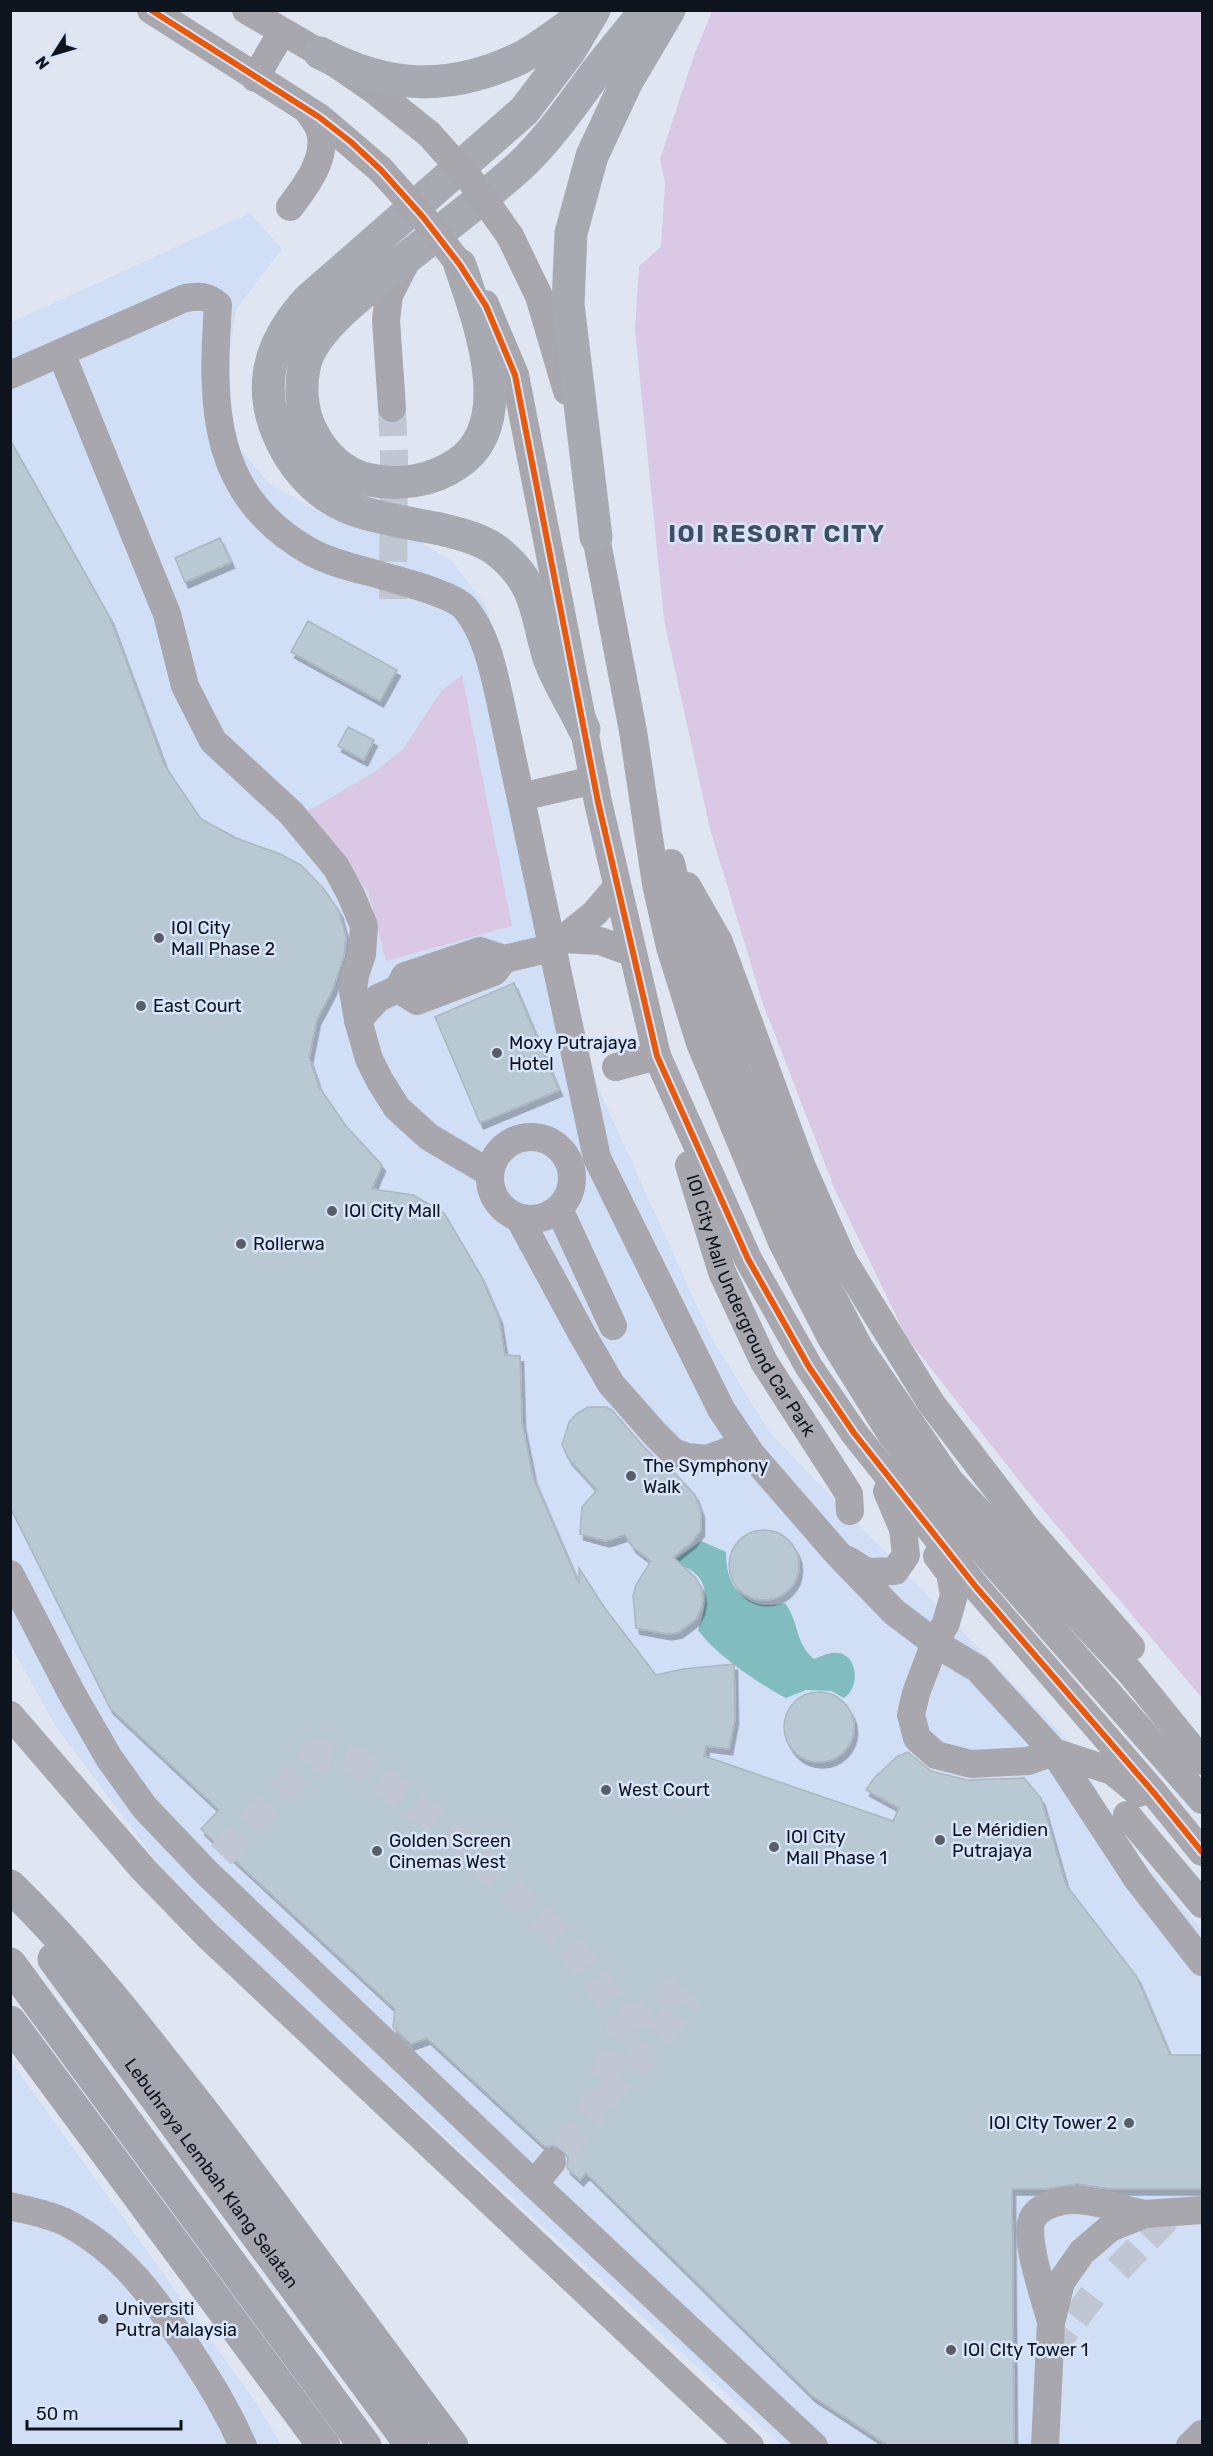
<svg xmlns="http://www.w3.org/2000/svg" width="1213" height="2456" font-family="Rubik,sans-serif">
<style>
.built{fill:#d0dff6}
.green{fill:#dbc8e4}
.water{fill:#81bcbf}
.building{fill:#b8c9d4;stroke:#adb6be;stroke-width:1.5;filter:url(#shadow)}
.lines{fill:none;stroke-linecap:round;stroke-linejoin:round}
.minor-tunnel{stroke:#c0c6d2;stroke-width:28;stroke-dasharray:28 14;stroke-linecap:butt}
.minor{stroke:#a7a7ad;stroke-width:28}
.major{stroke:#a8aab2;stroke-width:33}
.highway{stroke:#a4a5ad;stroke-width:33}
.minor-bridge{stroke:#a7a7ad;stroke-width:28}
.cycleway-casing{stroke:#d7e4fa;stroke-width:10}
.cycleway{stroke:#e8590c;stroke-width:6}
.poi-dot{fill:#575e68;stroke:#d7e4fa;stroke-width:2}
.labels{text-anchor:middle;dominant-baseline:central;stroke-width:5;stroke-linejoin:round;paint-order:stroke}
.poi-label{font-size:18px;fill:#0e141d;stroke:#d7e4fa;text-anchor:start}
.street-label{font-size:18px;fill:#0e141d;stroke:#d7e4fa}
.district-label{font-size:24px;font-weight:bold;letter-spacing:1.5px;fill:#404e64;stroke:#d7e4fa}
</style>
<defs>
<filter id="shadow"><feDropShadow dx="3.5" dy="6" stdDeviation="0" flood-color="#0004"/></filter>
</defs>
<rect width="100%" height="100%" fill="#dfe6f2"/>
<path class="built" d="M250,213L282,249L236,309L230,351L229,398L238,447L270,484L325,515L406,534L452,561L487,607L597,1085L711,1337L770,1433L1072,1744L1124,1840L1202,1929V2445H782L243,1952L153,1857L56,1727L11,1646L10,323Z
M10,2060L257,2404L281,2445H11Z"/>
<path class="green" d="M712,11H1202V1698L1024,1487L907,1338L835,1190L763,1004L710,829L664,620L635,330L639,266L661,247L665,183L660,159L694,55Z
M462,675L512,926L386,961L368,891L303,814L376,771L404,748L441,691Z"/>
<path class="water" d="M701,1541L726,1552C725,1589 748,1612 785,1603C799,1621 795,1644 814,1659C820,1657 827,1653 833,1653C857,1650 862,1686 844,1698L831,1691L806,1690L786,1698C757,1682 718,1657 698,1630C712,1591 708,1569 664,1561L677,1558Z"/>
<path class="building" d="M10,440L110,618L165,766L201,819L236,838L280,854L301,865L323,888L339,911L346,936L344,956L332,991L317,1019L309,1058L319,1087L346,1126L382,1165L372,1189L413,1195L444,1213L481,1276L499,1318L505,1355L520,1356L522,1422L533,1477L579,1584V1568L604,1607L656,1675L683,1669L734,1664L735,1719L729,1749L706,1746L704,1756L893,1821L899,1808L866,1790L874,1778L898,1756L908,1752L931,1771L967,1780L1024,1778L1041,1798L1066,1885L1137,1977L1170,2055H1203V2189H1111L1077,2184L1045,2189H1012L1014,2445H887L812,2396L586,2173L580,2180L567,2168L568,2157L563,2150L554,2146L545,2147L427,2038L411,2044L393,2027L395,2009L201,1829L219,1810L110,1708L10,1507Z
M220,538L231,562L185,582L175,558Z
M308,621L397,670L380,701L291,652Z
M348,727L374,740L364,760L338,746Z
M514,983L559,1090L480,1123L435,1017Z
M588,1407H606L612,1410L644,1447L661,1464L671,1469L695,1495L701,1512V1530L692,1542L673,1557L695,1577L701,1587L703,1598L701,1609L696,1619L679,1632L668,1634L636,1628L633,1596L636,1585L651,1561L633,1547L625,1535L606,1541L580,1534L582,1507L597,1490L568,1458L562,1445L569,1422L576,1414Z
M729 1565a35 35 0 1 1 70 0a35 35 0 1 1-70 0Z
M784 1727a35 35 0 1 1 70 0a35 35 0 1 1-70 0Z"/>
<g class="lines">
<path class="minor-tunnel" d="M392,408L394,456L393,599
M221,1855L316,1754L358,1762L453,1835L567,1943L623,2018L614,2053L590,2117L552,2162
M623,2018L646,2014L681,1986
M604,2100L692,1996
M1118,2269L1172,2213
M1050,2351L1096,2291"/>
<g class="minor">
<path d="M151,10L319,117L381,170"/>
<path d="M246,10L320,53L374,90L429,134"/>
<path d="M255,78L282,32"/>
<path d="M290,207C305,187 328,158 320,131C318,124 312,117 308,111"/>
<path d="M510,236L539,296L567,391"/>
<path d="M485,304L515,375L598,802L657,1056L748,1259L809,1367L854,1433L976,1587L1154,1793L1202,1852"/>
<path d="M61,353L167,614L185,686L213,741L291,813L336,867L351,895L364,926L362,954L355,975L353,991L358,1020L369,1059L380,1081L397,1108L429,1137L490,1173"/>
<path d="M10,375L185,298C199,296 207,295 218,305C211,407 211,496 311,552C331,563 358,569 380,575C399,581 453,594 465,608C486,633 493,669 500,700L597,1158L721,1409L751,1454L838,1554L894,1612L935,1643L978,1669L1054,1752L1138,1880L1202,1962"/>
<path d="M392,408L386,320L389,295L408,258"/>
<path d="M592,516L633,731L656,884L670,947L700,1043L782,1242L830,1336L891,1434L947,1510L1202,1800"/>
<path d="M521,797L594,780"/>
<path d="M671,863L685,921L737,1071L819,1271L860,1349L950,1481L1130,1672L1202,1761"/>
<path d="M687,886L719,942L802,1167L843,1260L931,1403L1026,1527L1131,1647"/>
<path d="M617,887L595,913L563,939L600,941L631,952"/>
<path d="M398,989L417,1001L494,972L504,959"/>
<path d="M358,1020L378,998L398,989L405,976L480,951L504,959L551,948"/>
<path d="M616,1067L657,1056"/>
<circle cx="531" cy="1178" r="41"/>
<path id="s1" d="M689,1165L722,1272L764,1362L849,1494L850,1511"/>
<path d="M559,1209L613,1326"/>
<path d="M519,1218L582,1334L611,1384L656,1435L673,1452L687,1457L707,1459L745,1445"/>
<path d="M937,1556L950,1573L954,1595L946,1623L935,1643L916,1693L911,1715L917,1738L936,1755L971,1764L1028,1761L1054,1752L1112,1771L1139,1793"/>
<path d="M848,1560L867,1572L895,1571L906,1555L903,1529L887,1491"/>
<path d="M10,1574L71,1692L109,1758L145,1808L207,1873L534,2184L814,2446"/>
<path d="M10,1715L144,1870L207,1935L750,2446"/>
<path d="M1127,1815L1202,1904"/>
<path d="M534,2184L552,2162"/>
<path d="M10,2206C29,2211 50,2214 67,2223C122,2252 156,2300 189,2350C210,2383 227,2409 243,2446"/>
<path d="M1050,2318C1044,2296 1026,2244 1031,2223C1035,2206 1061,2199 1077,2200C1099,2201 1123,2210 1145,2214"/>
<path d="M1045,2446L1051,2323L1061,2282L1082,2252L1110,2228L1145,2214L1202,2210"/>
<path d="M1190,2446L1202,2434"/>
</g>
<path class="major" d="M320,53C386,88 447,92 516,60C537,51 568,25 589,11
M460,265C478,319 519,424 457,464C432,481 400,486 370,480C345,475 324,456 313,434C301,413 299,384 306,360C317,326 370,287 398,265C438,232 481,201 520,166C552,136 575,100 601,66C616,47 631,29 646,10
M596,537L568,304L571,233L592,156L626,83L669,10
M584,729C573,705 556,680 548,655C536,614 538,586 502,555C486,540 461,534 440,529C411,523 379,519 352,509C311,494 283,455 272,416C260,370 278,333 308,300L524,111L569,52L594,10"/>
<g class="highway">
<path d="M10,1886C76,1950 132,2021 188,2093C278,2208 363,2328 452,2446"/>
<path id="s2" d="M54,1959L412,2446"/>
<path d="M10,1964L365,2446"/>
<path d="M10,2022L324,2446"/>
</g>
<path class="minor-bridge" d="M429,134L471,181L510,236
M381,170L423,217L460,265"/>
<g class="cycleway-casing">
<path id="cycleway" d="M151,10L319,117L351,142L381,170L423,217L460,265L486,306L515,375L598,802L657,1056L748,1259L809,1367L854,1433L976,1587L1154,1793L1202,1852"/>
</g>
<use href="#cycleway" class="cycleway"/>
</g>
<g class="poi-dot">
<circle cx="159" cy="938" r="6"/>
<circle cx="141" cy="1006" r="6"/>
<circle cx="497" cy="1053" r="6"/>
<circle cx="332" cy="1211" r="6"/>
<circle cx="241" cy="1244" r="6"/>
<circle cx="631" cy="1476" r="6"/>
<circle cx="606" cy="1790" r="6"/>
<circle cx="940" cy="1840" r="6"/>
<circle cx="774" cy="1847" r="6"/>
<circle cx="377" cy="1851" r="6"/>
<circle cx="1129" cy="2123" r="6"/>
<circle cx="103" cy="2319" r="6"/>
<circle cx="951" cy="2350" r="6"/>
</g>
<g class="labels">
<g class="poi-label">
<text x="171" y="928">IOI City<tspan x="171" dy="21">Mall Phase 2</tspan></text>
<text x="153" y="1006">East Court</text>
<text x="509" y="1043">Moxy Putrajaya<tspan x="509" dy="21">Hotel</tspan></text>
<text x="344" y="1211">IOI City Mall</text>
<text x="253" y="1244">Rollerwa</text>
<text x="643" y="1466">The Symphony<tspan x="643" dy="21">Walk</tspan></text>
<text x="618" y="1790">West Court</text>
<text x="952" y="1830">Le Méridien<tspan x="952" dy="21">Putrajaya</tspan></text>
<text x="786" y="1837">IOI City<tspan x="786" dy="21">Mall Phase 1</tspan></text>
<text x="389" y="1841">Golden Screen<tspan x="389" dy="21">Cinemas West</tspan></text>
<text x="1117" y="2123" text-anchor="end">IOI CIty Tower 2</text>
<text x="115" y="2309">Universiti<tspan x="115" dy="21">Putra Malaysia</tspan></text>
<text x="963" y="2350">IOI CIty Tower 1</text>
</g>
<g class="street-label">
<text stroke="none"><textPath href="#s1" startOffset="154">IOI City Mall Underground Car Park</textPath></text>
<text stroke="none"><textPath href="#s2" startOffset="266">Lebuhraya Lembah Klang Selatan</textPath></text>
</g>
<g class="district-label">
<text x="777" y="534">IOI RESORT CITY</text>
</g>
</g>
<rect width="1213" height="2456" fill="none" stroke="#0e141d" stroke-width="24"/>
<g transform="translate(54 54) rotate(233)" stroke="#d7e4fa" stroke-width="4.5" paint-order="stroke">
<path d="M0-4.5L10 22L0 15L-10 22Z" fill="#0e141d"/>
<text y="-9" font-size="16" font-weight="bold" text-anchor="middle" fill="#0e141d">N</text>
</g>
<path d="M27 2420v9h154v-9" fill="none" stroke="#0e141d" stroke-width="3"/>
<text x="36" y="2420" font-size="18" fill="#0e141d" stroke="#d7e4fa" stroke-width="4.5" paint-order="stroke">50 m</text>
</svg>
